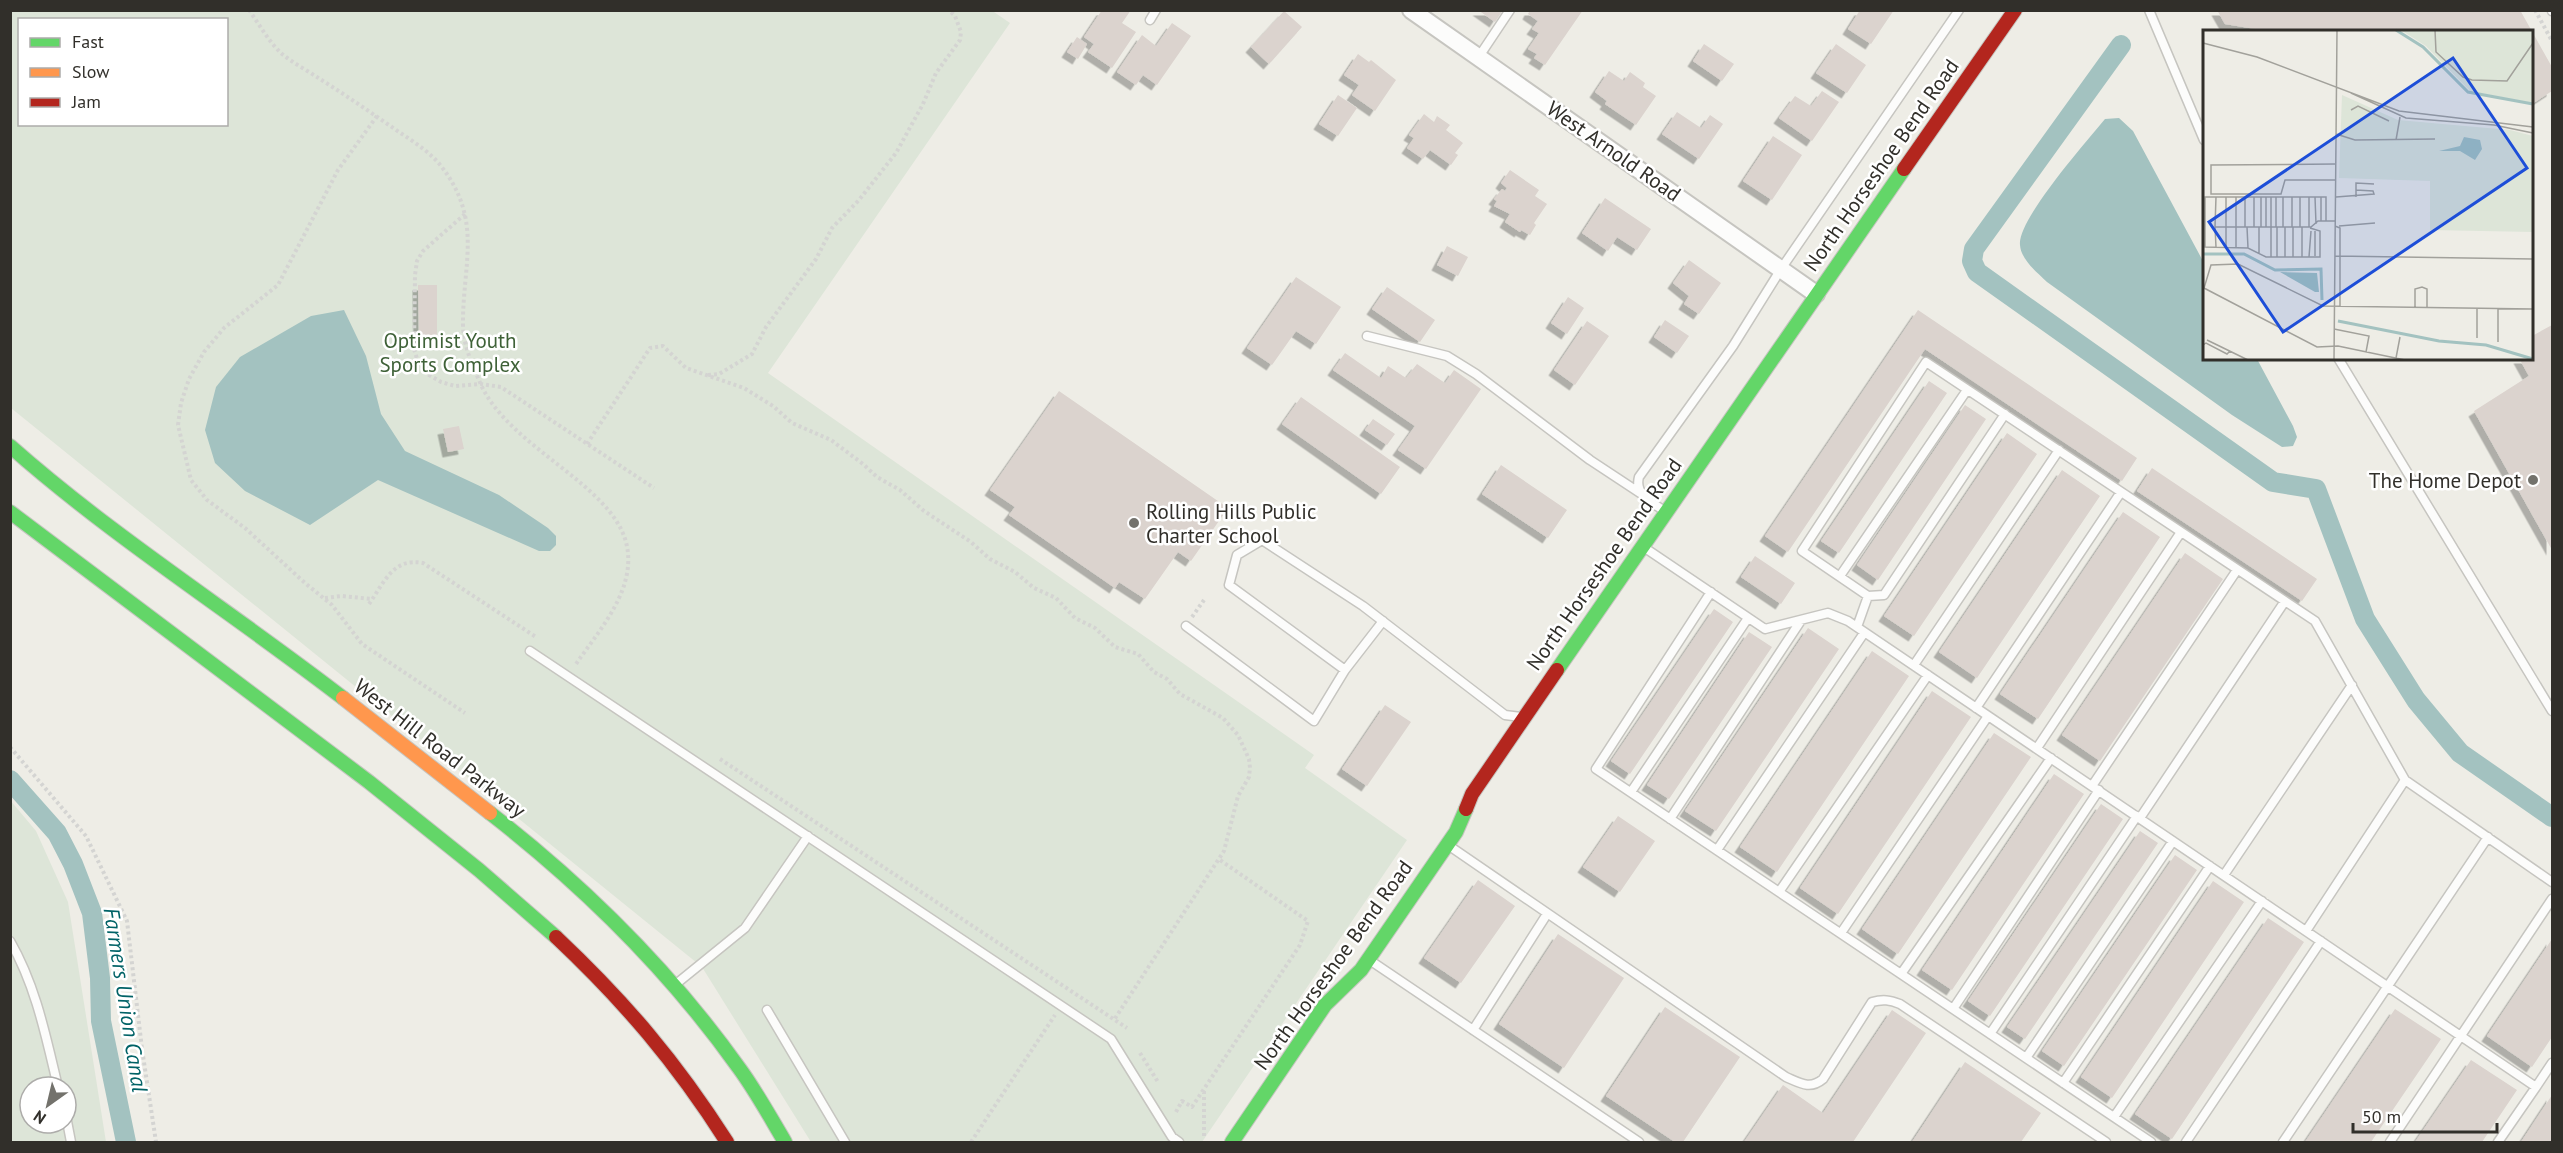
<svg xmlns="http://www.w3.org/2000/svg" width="2563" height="1153" font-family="'PT Sans',sans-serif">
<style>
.green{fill:#dde5d8;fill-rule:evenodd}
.water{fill:#a3c2c0}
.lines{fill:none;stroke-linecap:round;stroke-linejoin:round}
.canal{stroke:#a3c2c0;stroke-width:20}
.building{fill:#dbd3ce;filter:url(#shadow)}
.lane-casing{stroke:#c6c5c0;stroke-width:11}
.street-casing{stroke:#c6c5c0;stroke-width:20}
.fast-casing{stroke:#c6c5c0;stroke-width:16}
.slow-casing{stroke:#c6c5c0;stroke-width:16}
.jam-casing{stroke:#c6c5c0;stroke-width:16}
.path{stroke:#d4d4d2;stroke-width:4;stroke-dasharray:3 3;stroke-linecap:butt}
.lane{stroke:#fcfcfb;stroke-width:8}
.street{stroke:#fcfcfb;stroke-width:16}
.fast{stroke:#63d668;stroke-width:14}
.slow{stroke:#ff974d;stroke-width:14}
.jam{stroke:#b3261e;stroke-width:14}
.poi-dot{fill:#73726c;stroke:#fff;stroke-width:2}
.labels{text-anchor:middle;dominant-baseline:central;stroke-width:5;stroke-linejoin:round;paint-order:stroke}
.street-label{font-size:21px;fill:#312f2a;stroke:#fff}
.park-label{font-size:21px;fill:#3e6137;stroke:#fff}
.poi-label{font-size:21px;fill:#312f2a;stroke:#fff;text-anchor:end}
.water-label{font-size:22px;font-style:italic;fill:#006266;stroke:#fff}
.inset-river{fill:none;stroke:#a3c2c0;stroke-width:3}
.inset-road{fill:none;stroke:#a2a19b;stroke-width:1.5}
.view{fill:#1d4ed8;fill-opacity:0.15;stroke:#1d4ed8;stroke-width:3}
.inset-edge{fill:none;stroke:#312f2a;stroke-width:3}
</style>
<defs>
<filter id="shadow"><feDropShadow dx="-5.5" dy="5.5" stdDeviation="0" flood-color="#0004"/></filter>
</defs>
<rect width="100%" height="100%" fill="#eeede6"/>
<path class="green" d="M991,10L1010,23L768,373L1314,755L1305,768L1407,840L1202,1142H811L702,967L11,408L10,11ZM20,20H226V124H20Z
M10,800L36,831L68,902L106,1142H11ZM30,1087H66V1123H30Z"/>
<path class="water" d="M2119,118L2133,131L2204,263V358L2257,359L2293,426L2297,437L2293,446L2282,447L2232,415L2047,282C2037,272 2021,260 2020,245C2017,220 2087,141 2105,119Z
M344,310L366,356L381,414L405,451L499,495L548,528L556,536V545L550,551H539L378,480L310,525L245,491L215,463L205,430L216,387L240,357L311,316Z"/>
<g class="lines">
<path class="canal" d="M2121,45L1974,249L1972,261L1977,272L2273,482L2316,489L2365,619L2416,700L2460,753L2552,817
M10,780L57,833L73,864L92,913L100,978L101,1021L126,1142"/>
</g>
<path class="building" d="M1102,10H1131L1122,23L1136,32L1112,68L1088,52L1094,44L1084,37Z
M1478,10H1503L1495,22Z
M1530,10H1583L1545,65L1534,58L1537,54L1528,49L1539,33L1532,29L1538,21L1528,14Z
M1860,10H1894L1871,44L1848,29Z
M2217,10H2520L2552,67V91L2532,104V32H2274L2225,24Z
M1284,11L1302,27L1269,64L1251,47Z
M1172,23L1191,36L1157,85L1143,75L1136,85L1117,72L1142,35L1156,46Z
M1077,37L1087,44L1078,59L1067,52Z
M1704,44L1734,64L1722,81L1693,61Z
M1836,44L1866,65L1847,93L1816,73Z
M1358,54L1369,62L1371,60L1396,80L1375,111L1352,95L1359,85L1344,75Z
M1609,71L1624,81L1630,72L1645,83L1643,87L1656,96L1636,125L1605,104L1607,101L1595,92Z
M1822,91L1839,102L1812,141L1779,118L1795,96L1811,106Z
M1338,95L1357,108L1338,136L1319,124Z
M1677,112L1701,128L1710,115L1723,124L1699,159L1662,134Z
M1424,114L1434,122L1437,116L1450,125L1446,130L1463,143L1455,153L1458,155L1451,165L1430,150L1423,159L1407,148L1414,138L1409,135Z
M1773,136L1802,155L1772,200L1743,181Z
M1510,170L1539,190L1535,196L1547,204L1534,223L1536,225L1530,235L1521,230L1520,232L1505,222L1510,214L1494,206L1497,201L1494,199L1502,189L1505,191L1507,188L1501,183Z
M1605,198L1651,229L1637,250L1617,237L1608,251L1582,233Z
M1447,246L1468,257L1458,276L1437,265Z
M1689,260L1721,283L1699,314L1684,304L1689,296L1673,283Z
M1296,277L1341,307L1316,344L1296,331L1272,365L1247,348Z
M418,285H437V341H419Z
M1387,287L1435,320L1420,342L1372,309Z
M1568,297L1584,308L1567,334L1551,323Z
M1918,310L2137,458L2122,481L1925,349L1788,552L1765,536Z
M1665,320L1689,336L1677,353L1654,337Z
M1587,321L1609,336L1575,385L1554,370Z
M2552,325V550L2474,411L2529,376L2519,358H2532V336Z
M1345,353L1381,378L1388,366L1406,378L1417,364L1445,383L1454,370L1481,389L1426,469L1398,450L1415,426L1333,370Z
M1929,381L1947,393L1839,553L1821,541Z
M1059,391L1228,508L1191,561L1178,552L1145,599L1119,582L1115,588L1009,515L1015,507L990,490Z
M1301,397L1400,467L1381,494L1282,424Z
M1965,405L1986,419L1878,580L1857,565Z
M1373,419L1395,434L1387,445L1365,430Z
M459,426L464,449L448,452L443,429Z
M2007,433L2037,454L1914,636L1884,616Z
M1501,465L1567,510L1548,538L1482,494Z
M2152,468L2317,579L2302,601L2137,491Z
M2062,470L2100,496L1977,678L1939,652Z
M2123,512L2160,537L2038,719L2000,694Z
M2185,553L2223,579L2100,761L2062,735Z
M1755,556L1795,583L1781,604L1741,577Z
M1714,609L1733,622L1630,774L1611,761Z
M1808,628L1839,649L1716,831L1685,811Z
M1749,632L1772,647L1669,799L1647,785Z
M1872,651L1909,676L1777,872L1740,847Z
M1932,691L1971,717L1838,914L1800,888Z
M1385,705L1411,722L1367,786L1342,769Z
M1994,733L2031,757L1898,954L1862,929Z
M2054,774L2084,794L1952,990L1922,970Z
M2101,804L2123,819L1990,1016L1968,1001Z
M1618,816L1655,841L1620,892L1583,867Z
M2140,831L2158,843L2025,1039L2007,1027Z
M2175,855L2197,870L2064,1066L2042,1051Z
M1478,880L1515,906L1461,983L1424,958Z
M2213,881L2244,902L2112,1098L2081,1077Z
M2268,918L2304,942L2172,1139L2135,1114Z
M1558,934L1624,978L1564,1068L1499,1024Z
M2552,939V1037L2532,1067L2487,1036Z
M1665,1007L1740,1057L1683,1142H1675L1606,1096Z
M2395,1009L2441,1039L2371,1142H2305Z
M1892,1010L1926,1033L1853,1142H1744L1783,1085L1823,1113Z
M2471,1060L2517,1090L2482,1142H2415Z
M1965,1062L2041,1113L2021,1142H1912Z
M2552,1095V1142H2521Z"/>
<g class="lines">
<g class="lane-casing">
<path id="lane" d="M2149,10L2204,140
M2552,10V11
M1150,20L1156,10
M1478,58L1510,10
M1367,336L1447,356L1476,374L1590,460L1640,493
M2338,358L2552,711
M1666,512C1653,503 1634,495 1639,477L1733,346L1781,269L1959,10
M1645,548L1765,629L1828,613L1848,621L2536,1087L2498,1142
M1840,576L1967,390
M1711,592L1596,769L2151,1142
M1868,596L1884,595L2005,414
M1186,626L1314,721L1345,670L1383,621
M1857,627L1868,596L1802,551L1926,362L2315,621L2405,780L2552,882
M530,651L1111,1039L1172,1137L1179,1142
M1914,665L2059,450
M1345,670L1229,585L1237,555L1262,540L1363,606L1505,715L1521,717
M1976,708L2121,492
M2037,748L2181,532
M2092,786L2237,570
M1631,792L1748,618
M2140,818L2285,601
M1670,819L1800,622
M1448,845L1786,1077C1800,1083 1810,1090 1823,1079L1872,1002C1883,999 1890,1000 1900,1004L2106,1142
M1717,850L1864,633
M2224,875L2352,685
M1779,892L1928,675
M2306,931L2405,780
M1841,933L1988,716
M10,941C36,986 46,1037 58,1087
M1371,961L1639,1142
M1901,974L2051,758
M676,984L745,928L808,836
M1953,1009L2099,790
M767,1010L845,1142
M1473,1030L1547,914
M1990,1034L2137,816
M2026,1058L2173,841
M2063,1083L2210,866
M2536,1087L2552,1063
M66,1116L71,1142
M2114,1117L2262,901
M2186,1142L2321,941
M2283,1142L2488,837
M2390,1142L2552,899"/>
</g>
<g class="street-casing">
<path id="street" d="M1411,10L1816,294"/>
</g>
<g class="fast-casing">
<path id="fast" d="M10,446C114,538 233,613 343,698
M10,512L369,782L479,870L556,937
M1557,670L1904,169
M490,813C584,886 670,971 739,1068C756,1091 770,1117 785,1142
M1232,1142L1325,1005L1361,970L1456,832L1466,809"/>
</g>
<g class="slow-casing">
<path id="slow" d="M343,698L490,813"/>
</g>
<g class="jam-casing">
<path id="jam" d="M1904,169L2015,10
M1466,809L1472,794L1557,670
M556,937C625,1002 676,1062 727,1142"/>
</g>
<path class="path" d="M249,10C259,24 269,42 282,54C293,63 308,71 320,79C347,96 373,114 399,132C414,142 430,152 441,166C484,221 462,265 463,327C464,348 474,369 482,387C513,449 610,484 626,542C638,588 600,629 576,664
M2535,10L2552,41
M377,116L338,170L278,285L224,328L204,352L189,379L181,403L178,425L191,480L207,500L245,528L305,583L332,605L362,644L465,713
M465,214L423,251L417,261L415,275L414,349L418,362L429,375L441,382L455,386L481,384L501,387L654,488
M708,375L719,374L752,354L766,327L816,259L832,228L859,200L896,153L923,104L936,73L960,40L961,32L955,16L949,10
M587,444L650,348L663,346L686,368L744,388L773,406L792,423L831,440L863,464L877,477L900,490L924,511L971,542L990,559L1015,572L1034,588L1056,598L1075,618L1095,628L1115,647L1138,654L1154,672L1167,679L1180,694L1223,718L1238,735L1249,759L1250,768L1249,777L1238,796L1224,851L1114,1020
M325,598L342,596L372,599
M369,604C384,583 393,557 423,563L536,637
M1192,617L1204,600
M10,747L86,836L127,921L142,1049L156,1142
M720,759L1127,1028
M1140,1053L1158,1082
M1204,1091V1138
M1176,1112L1182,1101L1192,1107L1300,945L1308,921L1220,860
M971,1142L1055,1015"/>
<use href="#lane" class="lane"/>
<use href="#street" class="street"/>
<use href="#fast" class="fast"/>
<use href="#slow" class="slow"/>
<use href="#jam" class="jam"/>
</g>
<g class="poi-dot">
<circle cx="2533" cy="480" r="6"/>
<circle cx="1134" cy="523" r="6"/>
</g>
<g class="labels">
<g class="street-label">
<text transform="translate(1614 151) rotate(35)">West Arnold Road</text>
<text transform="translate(1881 165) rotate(-55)">North Horseshoe Bend Road</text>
<text transform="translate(1604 564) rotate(-55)">North Horseshoe Bend Road</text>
<text transform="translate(440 748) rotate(38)">West Hill Road Parkway</text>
<text transform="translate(1333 965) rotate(-54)">North Horseshoe Bend Road</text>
</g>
<g class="park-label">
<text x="450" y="340">Optimist Youth<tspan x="450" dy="24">Sports Complex</tspan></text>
</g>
<g class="poi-label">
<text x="2521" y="480">The Home Depot</text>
<text x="1146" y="511" text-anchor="start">Rolling Hills Public<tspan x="1146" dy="24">Charter School</tspan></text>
</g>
<g class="water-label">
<text transform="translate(126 1000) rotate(81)">Farmers Union Canal</text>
</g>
</g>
<g transform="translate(2203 30)">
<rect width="330" height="330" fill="#eeede6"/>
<path d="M198,0H330V73L267,61L223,16ZM139,65L195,90L307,100L330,106V202L227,200V151L136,148Z" fill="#dde5d8"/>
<path d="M261,107L277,110L279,119L272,130L257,121H236L257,116ZM77,242L114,243L116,262H112Z" fill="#a3c2c0"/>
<path class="inset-river" d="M193,0L220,17L265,62L330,74M0,224H41L72,240L118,239L119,270M135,291L236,311L283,315L330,329"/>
<path class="inset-road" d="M232,0L233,22L260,47L269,50L304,51L330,13M0,13L54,27L196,81L330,97M148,63L203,88L291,95L330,103M148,80L155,76L186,91M133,104L152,110L232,109M193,110L197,87M132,150H82L78,164H8V135L132,134M13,167H2V217L45,218L63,227H117V201L107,198M23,167V218M33,167V218M42,167V197M58,167V197M68,167V197M73,167V197M112,167L113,194M118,167V191M133,167L171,164L170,161L153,160M153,167V153L171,154M123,191V167H13L12,197H108L115,191H133M132,196L137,198V277M136,196L172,193M12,197L13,217M44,197L45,218M51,197V167M56,197V224M63,197V167M68,197V227M74,197V227M80,197V167M82,197V227M89,197V167M90,197V227M97,197V167M99,197V227M106,197V167M112,226V201M132,226L330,229M106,227L108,201M212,278V259L219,257L224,259V278M274,279V308M131,299L166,306L163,322M4,310L45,330M295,312V279M0,315L3,313L24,324L27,321M193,328L197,307M131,330L134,0M202,330L135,316L114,317L1,258L8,235L35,234L120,276L330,279"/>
<path class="view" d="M250,28L324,138L80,302L6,192Z"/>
<rect width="330" height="330" class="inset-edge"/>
</g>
<rect width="2563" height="1153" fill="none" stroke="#312f2a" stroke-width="24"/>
<rect x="18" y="18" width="210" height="108" fill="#ffffff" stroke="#adacaa" stroke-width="1.5"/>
<rect x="30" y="38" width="30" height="9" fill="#63d668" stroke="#adacaa" stroke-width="1.5"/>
<text x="72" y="48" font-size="18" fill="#312f2a">Fast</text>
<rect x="30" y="68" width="30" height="9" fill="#ff974d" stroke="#adacaa" stroke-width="1.5"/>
<text x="72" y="78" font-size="18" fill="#312f2a">Slow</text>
<rect x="30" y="98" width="30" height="9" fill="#b3261e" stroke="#adacaa" stroke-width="1.5"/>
<text x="72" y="108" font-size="18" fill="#312f2a">Jam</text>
<g transform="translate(48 1105) rotate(214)"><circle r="28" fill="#ffffff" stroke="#adacaa" stroke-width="1.5"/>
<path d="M0-4.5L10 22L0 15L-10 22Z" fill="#73726c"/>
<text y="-9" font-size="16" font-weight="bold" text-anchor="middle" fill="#312f2a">N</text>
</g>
<path d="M2353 1123v9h144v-9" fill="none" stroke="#312f2a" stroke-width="3"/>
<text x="2362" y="1123" font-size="18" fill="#312f2a" stroke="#ffffff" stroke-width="4.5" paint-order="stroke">50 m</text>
</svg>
